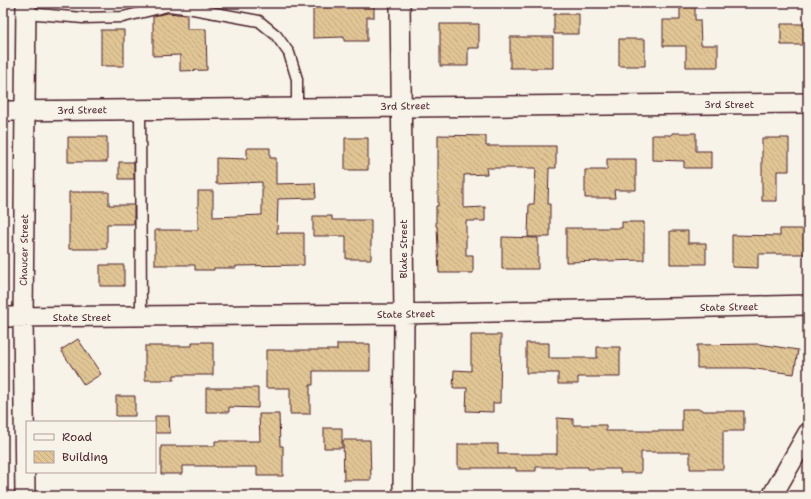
<svg xmlns="http://www.w3.org/2000/svg" width="811" height="499" font-family="'Shantell Sans',sans-serif">
<style>
.building{fill:url(#building-back-hatch);stroke:#4a1f2b}
.lines{fill:none;stroke-linecap:round;stroke-linejoin:round}
.service-casing{stroke:#4a1f2b;stroke-width:13}
.minor-casing{stroke:#4a1f2b;stroke-width:22}
.service{stroke:#f7f3e8;stroke-width:10}
.minor{stroke:#f7f3e8;stroke-width:19}
.labels{text-anchor:middle;dominant-baseline:central;stroke-width:3;stroke-linejoin:round;paint-order:stroke}
.street-label{font-size:10px;fill:#4a1f2b;stroke:#f7f3e8}
</style>
<defs>
<pattern id="building-back-hatch" width="6" height="6" patternUnits="userSpaceOnUse"><rect width="6" height="6" fill="#e0c595"/><path d="M-1 5l2 2M0 0l6 6M5-1l2 2" fill="none" stroke="#c2a981"/></pattern>
</defs>
<rect width="100%" height="100%" fill="#f7f3e8"/>
<filter id="ink" filterUnits="userSpaceOnUse"><feTurbulence type="fractalNoise" baseFrequency=".025" numOctaves="2"/><feDisplacementMap in="SourceGraphic" scale="8" xChannelSelector="R" yChannelSelector="G"/><feConvolveMatrix kernelMatrix="1 2 1 2 8 2 1 2 1" color-interpolation-filters="sRGB"/></filter>
<g filter="url(#ink)">
<path class="building" d="M326,3H374V17H367V41H344V37L313,38V5H326Z
M680,3H695V20H700L701,45H718V67H686V46H663V20H680Z
M168,13L187,15V29H206L207,70L180,71V55L153,56V16Z
M554,14H579V34H554Z
M440,24H479V48H468V66H440Z
M781,24H808V45H781Z
M101,30H124V66H101Z
M510,37H553V68H510Z
M619,39H645V66H619Z
M672,133H696V151H711V168H684V161L652,160V135H672Z
M438,135L486,136V146H556V168H549L548,204H550V237H528L529,204H534L536,168H486L487,174L464,175V208L485,207V221H466V255H473V273H439L437,226H436V206H438Z
M68,137H107V162H68Z
M345,138H368V170H345Z
M762,138H789V171H777V201H762Z
M247,148H270V158H276V184L315,183L316,198L278,199L277,233H304V265L236,266V268H214V270H195V265H155V230H198V191H213V217L262,215V182L216,184V158L247,159Z
M607,159H636V190H614L615,198H585V170H607Z
M119,162H134V179H119Z
M69,192H109V205H134V224H107V249H69Z
M313,216H332V220H371V259H346V236H313Z
M622,222H644V260L566,262V228H622Z
M780,229H808V254H758V268L732,267V235L780,236Z
M670,231H688V243H706V264H670Z
M502,237L538,238V269H502Z
M100,265H124V286H100Z
M471,335H501L500,403H493V412L466,411L467,388H453L454,370L471,371Z
M78,339L101,374L84,385L61,350Z
M192,342H213V375H174V380H145V346H192Z
M526,343H549V358H597V347H620V377H578V384H558V373H526Z
M337,344H370V371H313V385H310V414H290V388H266V350H337Z
M759,344L798,350L794,374L748,368H697V345Z
M206,388H258V408L229,407V412H206Z
M116,396H135V416H116Z
M682,409H702V411H744V431H723V469H690V452H641V473H620V469H588V467H536V471H516V468H458V444H498V454H557V418L573,419V425H606V431H682Z
M259,414H279L280,446H283V476H257V467H215V466H182V474H161V446H215V441H260Z
M155,416H169L170,433H155Z
M324,428H342V448H324Z
M343,440H370L371,480H344Z"/>
<g class="lines">
<g class="service-casing">
<path id="service" d="M26,13L83,18L123,17L168,6L193,9L259,21L276,35L289,53L297,79V108
M140,109L141,317"/>
</g>
<g class="minor-casing">
<path id="minor" d="M400,3L404,314L403,496
M3,111L808,103
M3,317L404,314L808,305
M25,496L23,317L26,3
M772,496L808,433"/>
</g>
<use href="#service" class="service"/>
<use href="#minor" class="minor"/>
</g>
</g>
<g class="labels">
<g class="street-label">
<text x="729" y="104">3rd Street</text>
<text transform="translate(405 106) rotate(-1)">3rd Street</text>
<text transform="translate(82 110) rotate(-1)">3rd Street</text>
<text transform="translate(403 249) rotate(-90)">Blake Street</text>
<text transform="translate(24 250) rotate(-89)">Chaucer Street</text>
<text transform="translate(729 307) rotate(-1)">State Street</text>
<text transform="translate(406 314) rotate(-1)">State Street</text>
<text x="82" y="317">State Street</text>
</g>
</g>
<rect width="811" height="499" fill="none" stroke="#f7f3e8" stroke-width="16"/>
<rect x="8" y="8" width="795" height="483" fill="none" stroke="#4a1f2b" stroke-width="1.5" filter="url(#ink)"/>
<rect x="26" y="421" width="130" height="52" fill="#f7f3e8" stroke="#b29e9c"/>
<rect x="34" y="434" width="20" height="6" fill="#f7f3e8" stroke="#b29e9c"/>
<text x="62" y="441" font-size="12" fill="#4a1f2b">Road</text>
<rect x="34" y="451" width="20" height="12" fill="url(#building-back-hatch)" stroke="#b29e9c"/>
<text x="62" y="461" font-size="12" fill="#4a1f2b">Building</text>
</svg>
